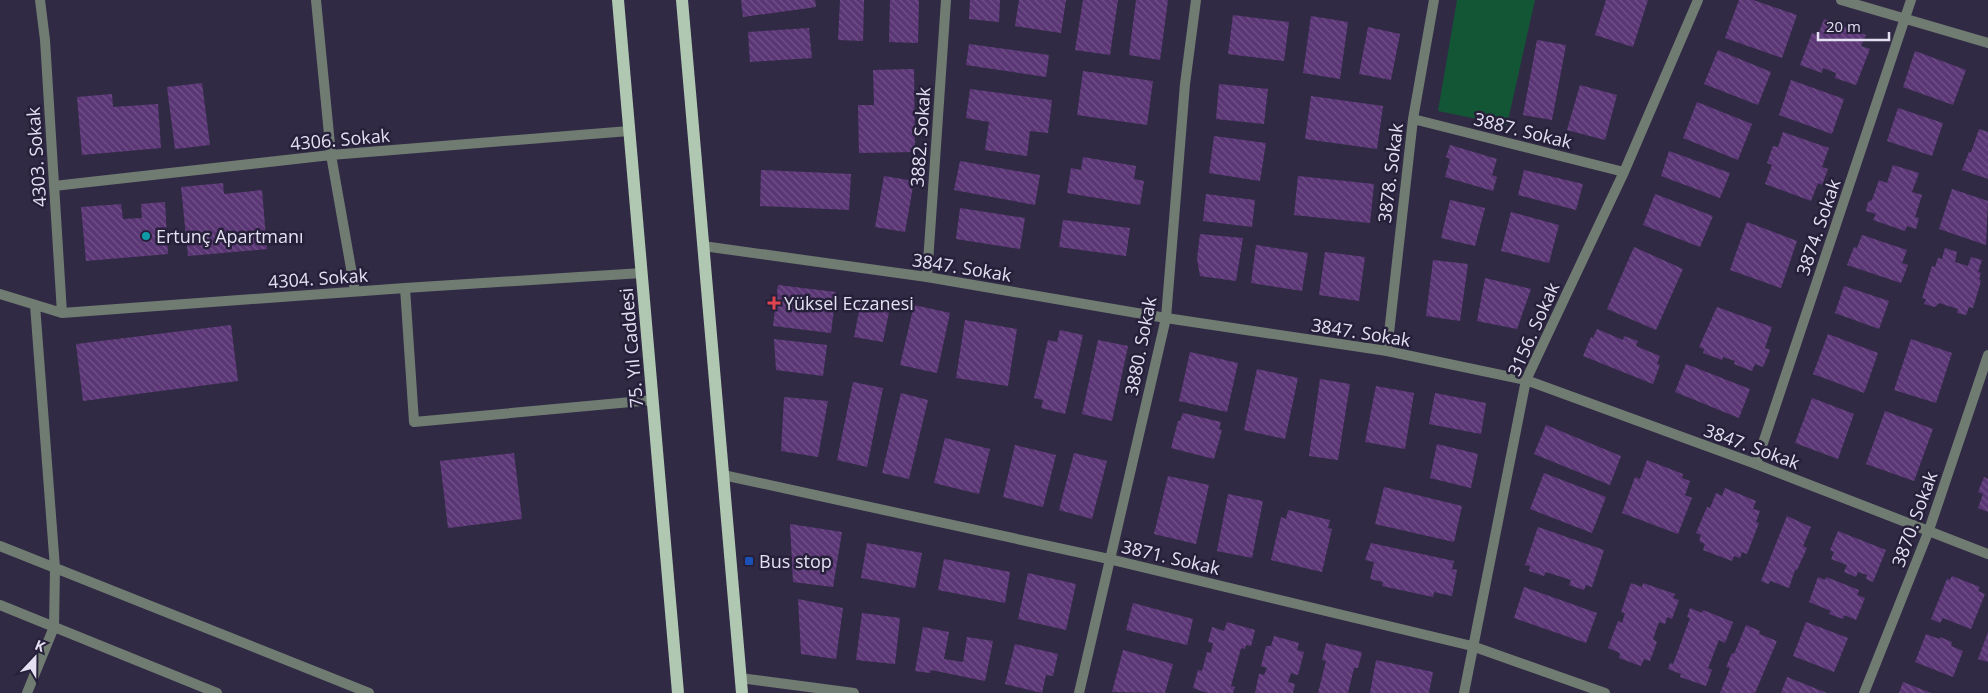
<svg xmlns="http://www.w3.org/2000/svg" width="1988" height="693" font-family="'Open Sans',sans-serif">
<style>
.green{fill:#135636}
.building{fill:url(#building-back-hatch)}
.lines{fill:none;stroke-linecap:round;stroke-linejoin:round}
.minor{stroke:#707c71;stroke-width:10}
.tertiary{stroke:#707c71;stroke-width:10}
.primary{stroke:#b0c8b1;stroke-width:12}
.culture-dot{fill:#0f9aa8;stroke:#27203b;stroke-width:2}
.health-dot{fill:#e0444e;stroke:#27203b;stroke-width:2}
.transit-dot{fill:#1a4fb4;stroke:#27203b;stroke-width:2}
.labels{text-anchor:middle;dominant-baseline:central;stroke-width:5;stroke-linejoin:round;paint-order:stroke}
.street-label{font-size:18px;fill:#e4e0f2;stroke:#27203b}
.poi-label{font-size:18px;fill:#e4e0f2;stroke:#27203b;text-anchor:start}
</style>
<defs>
<pattern id="building-back-hatch" width="6" height="6" patternUnits="userSpaceOnUse" patternTransform="scale(1.25)"><rect width="6" height="6" fill="#5a3675"/><path d="M-1 5l2 2M0 0l6 6M5-1l2 2" fill="none" stroke="#725389"/></pattern>
</defs>
<rect width="100%" height="100%" fill="#312a45"/>
<path class="green" d="M1457,0H1535L1507,125L1438,111Z"/>
<path class="building" d="M741,0H815L816,7L743,17Z
M840,0H864L863,41L838,40Z
M890,0H919L918,43L889,42Z
M970,0H1000L999,22L969,19Z
M1019,0H1066L1061,33L1015,26Z
M1083,0H1118L1110,55L1075,50Z
M1136,0H1168L1160,60L1129,55Z
M1606,0H1648L1633,47L1595,35Z
M1739,0H1753L1797,15L1782,58L1725,38Z
M1233,15L1289,22L1284,61L1228,54Z
M1311,16L1348,22L1340,79L1303,73Z
M1824,19L1866,35L1861,46L1870,49L1856,85L1835,78L1836,73L1823,68L1822,73L1800,65L1812,33L1818,35Z
M1368,27L1400,34L1391,80L1359,74Z
M809,28L812,58L750,62L748,32Z
M1537,40L1566,45L1552,120L1523,115Z
M969,44L1049,55L1046,77L966,65Z
M1718,50L1771,72L1758,105L1704,84Z
M1915,51L1966,70L1953,105L1903,87Z
M914,69L915,152L859,153L858,105H874L873,70Z
M1083,71L1153,81L1147,125L1077,115Z
M1791,80L1844,99L1832,134L1779,115Z
M202,83L210,145L175,149L167,87Z
M1219,84L1268,89L1264,124L1216,119Z
M1580,85L1617,95L1605,140L1567,130Z
M970,89L1052,100L1048,133L1030,131L1027,156L985,150L989,122L966,118Z
M112,94L113,107L158,104L161,148L82,155L77,97Z
M1311,96L1383,106L1377,149L1305,139Z
M1697,102L1752,124L1738,160L1683,138Z
M1898,108L1943,123L1932,156L1887,141Z
M1979,129L1988,132V179L1962,170L1969,152H1971Z
M1783,132L1829,148L1822,167L1828,169L1822,185L1818,183L1811,201L1765,184L1772,165L1767,163L1773,146L1778,147Z
M1214,136L1266,143L1260,181L1209,173Z
M1450,145L1497,159L1492,175L1497,177L1493,191L1445,177L1450,159L1446,157Z
M1669,151L1730,173L1720,198L1661,176Z
M1083,157L1136,166L1134,179L1144,181L1140,205L1067,193L1071,168L1081,170Z
M960,161L1040,175L1035,205L954,190Z
M1893,165L1919,173L1912,192L1922,195L1915,217L1919,218L1916,229L1907,226L1905,231L1873,220L1876,214L1866,211L1868,202L1872,200L1879,180L1887,183Z
M761,170L851,174L849,210L760,206Z
M1524,170L1583,184L1576,210L1518,195Z
M884,176L914,181L905,232L875,227Z
M1298,176L1374,184L1370,223L1294,215Z
M223,183L224,194L262,190L267,249L188,256L181,187Z
M1952,189L1988,201L1986,245L1939,229Z
M1206,194L1255,200L1252,227L1203,221Z
M1655,194L1713,216L1700,247L1643,225Z
M1450,200L1485,208L1475,246L1441,238Z
M165,202L168,254L86,261L81,207L121,204L123,219L142,218L141,204Z
M960,208L1025,218L1020,249L956,239Z
M1511,212L1559,225L1549,263L1501,251Z
M1063,220L1130,228L1126,256L1059,247Z
M1747,222L1797,241L1781,288L1730,270Z
M1200,234L1243,238L1236,281L1200,276L1197,259Z
M1862,235L1907,250L1902,263L1908,265L1901,283L1847,265L1854,247L1857,248Z
M1256,245L1308,253L1302,291L1251,283Z
M1634,247L1683,269L1656,330L1607,309Z
M1945,248L1957,252L1955,262L1968,266L1971,257L1982,260L1978,272L1981,273L1979,279L1981,281L1973,308L1969,307L1966,315L1957,313L1958,309L1939,303L1935,307L1924,304L1926,299L1922,298L1932,266L1935,267L1938,258L1942,259Z
M1325,252L1365,257L1359,301L1319,295Z
M1433,260L1468,264L1460,321L1426,316Z
M1485,278L1531,289L1517,329L1477,321Z
M778,285L836,292L831,333L773,326Z
M1844,286L1889,301L1879,329L1835,313Z
M861,301L890,307L883,342L854,337Z
M914,305L950,313L937,373L900,365Z
M1717,307L1772,327L1765,348L1770,350L1763,367L1755,364L1752,371L1734,364L1735,361L1723,357L1722,360L1703,353L1704,349L1699,347Z
M965,320L1017,329L1008,386L956,378Z
M231,325L238,381L83,401L76,344Z
M1597,329L1623,340L1624,336L1638,341L1636,346L1660,356L1657,364L1660,365L1653,384L1583,356L1591,337L1593,338Z
M1060,330L1083,335L1065,414L1041,408L1043,400L1034,398L1048,340L1057,342Z
M1828,334L1878,353L1864,393L1813,374Z
M774,339L827,345L823,376L776,370Z
M1911,339L1952,353L1936,403L1894,390Z
M1098,340L1128,346L1112,421L1082,414Z
M1190,352L1238,363L1227,412L1179,401Z
M1686,364L1750,389L1739,418L1675,392Z
M1257,369L1298,378L1285,439L1244,430Z
M1320,379L1350,384L1338,460L1309,456Z
M853,382L883,388L867,467L837,460Z
M1376,386L1414,393L1405,449L1365,442Z
M901,393L928,400L909,479L882,473Z
M1435,393L1486,403L1481,434L1429,424Z
M784,397L828,401L818,457L781,451Z
M1812,398L1854,414L1838,459L1795,443Z
M1885,411L1933,429L1914,481L1866,464Z
M1183,413L1221,422L1219,429L1222,430L1214,459L1171,448L1178,421H1180Z
M1546,425L1621,456L1610,485L1534,454Z
M945,438L990,449L979,494L934,483Z
M1437,444L1478,454L1471,488L1430,478Z
M1015,445L1056,455L1043,507L1003,497Z
M514,453L522,519L448,528L440,461Z
M1074,453L1107,461L1092,519L1059,510Z
M1647,460L1683,474L1682,478L1690,481L1685,495L1692,498L1678,534L1622,513L1635,477L1640,479Z
M1544,473L1606,497L1592,533L1530,509Z
M1168,476L1209,485L1196,544L1154,534Z
M1984,477L1988,479V512L1978,508L1983,494L1978,492Z
M1384,487L1462,506L1454,542L1375,524Z
M1725,488L1756,501L1753,509L1760,511L1756,522L1759,523L1747,554L1742,552L1740,558L1734,556L1732,561L1703,550L1705,544L1699,541L1701,535L1696,533L1707,507L1710,508L1716,493L1722,496Z
M1228,494L1263,501L1252,558L1217,551Z
M1288,510L1330,520L1328,528L1332,529L1322,572L1271,560L1281,517L1286,519Z
M1787,516L1811,527L1803,546L1807,548L1797,570H1795L1789,588L1771,581L1768,584L1761,581Z
M790,524L842,532L833,587L793,582Z
M1538,527L1604,550L1592,587L1586,585L1584,590L1569,585L1571,580L1546,572L1544,576L1529,571L1530,566L1525,565Z
M1838,531L1886,550L1873,582L1866,579L1867,575L1858,572L1856,577L1844,572L1847,565L1831,559L1834,552L1830,550Z
M867,543L922,553L915,588L861,578Z
M1371,543L1454,561L1452,569L1457,570L1452,596L1434,592L1433,597L1382,586L1383,582L1370,579L1374,562L1365,560Z
M944,559L1010,572L1005,603L938,590Z
M1028,573L1076,584L1066,630L1018,619Z
M1952,576L1980,587L1978,591L1985,594L1971,629L1943,618L1940,623L1931,619L1947,579L1950,580Z
M1818,577L1825,580L1826,577L1859,590L1857,595L1865,598L1856,620L1844,615L1843,619L1829,614L1831,611L1809,602Z
M1631,583L1642,587L1643,583L1675,594L1673,598L1679,600L1672,619L1667,617L1665,624L1659,622L1653,639L1657,642L1650,661L1644,659L1641,666L1619,658L1620,653L1608,648L1618,621L1622,623L1625,613L1621,612Z
M1524,587L1597,613L1586,643L1514,618Z
M798,599L843,608L836,659L801,654Z
M1133,603L1193,619L1187,645L1126,630Z
M1690,608L1702,613L1703,610L1733,622L1725,643L1719,640L1708,668L1712,670L1706,686L1680,677L1681,674L1668,669L1670,663L1673,664L1690,618L1687,617Z
M862,613L900,618L895,664L856,660Z
M1227,622L1255,630L1251,646L1246,645L1245,649L1241,648L1231,686L1235,687L1233,693H1207L1193,688L1198,670L1202,671L1207,652L1211,653L1213,643L1208,642L1212,627L1224,631Z
M1806,622L1848,638L1834,672L1793,656Z
M1746,625L1760,631L1759,634L1777,641L1755,693H1720L1730,668L1726,667L1732,653L1734,654Z
M923,627L949,632L944,659L963,662L967,637L993,641L985,681L931,670L930,673L915,671Z
M1988,632V662L1978,659Z
M1926,634L1939,639L1940,637L1952,642L1951,646L1963,651L1953,677L1915,662Z
M1274,636L1299,643L1297,650L1304,652L1298,675L1291,673L1288,682L1295,684L1293,693H1255L1259,674L1264,675L1267,668L1261,666L1266,646H1271Z
M1326,643L1362,652L1358,668H1354L1348,693H1318L1326,661L1322,660Z
M1015,644L1058,654L1053,676L1046,675L1042,693L1005,684Z
M1123,650L1173,664L1165,693L1112,692Z
M1376,660L1433,672L1429,693H1370Z
M1787,677L1827,693H1781Z
M1903,682L1931,693H1899Z"/>
<g class="lines">
<path class="minor" d="M40,0L45,40L62,313
M316,0L331,155L355,291
M1841,0L1988,43
M1413,119L1624,172
M54,186L331,155L629,131
M927,277L946,0
M405,288L414,422L653,400
M0,294L62,313L405,288L642,273
M1387,351L1413,119L1434,0
M1756,464L1911,0
M723,475L1109,559L1472,646L1605,693
M0,546L369,693
M0,605L217,693
M740,678L854,693
M27,693L54,627L55,568L35,305
M1079,693L1166,318L1185,84L1196,0
M1464,693L1526,380L1624,172L1698,0
M1864,693L1929,530L1988,355"/>
<path class="tertiary" d="M703,246L927,277L1166,318L1387,351L1526,380L1756,464L1988,554"/>
<path class="primary" d="M618,0L678,693
M682,0L742,693"/>
</g>
<circle class="culture-dot" cx="146" cy="236" r="5"/>
<path class="health-dot" d="M771.5 295.5h5v5h5v5h-5v5h-5v-5h-5v-5h5z"/>
<rect class="transit-dot" x="744" y="556" width="10" height="10" rx="2.5"/>
<g class="labels">
<g class="street-label">
<text transform="translate(1523 130) rotate(14)">3887. Sokak</text>
<text transform="translate(920 137) rotate(-86)">3882. Sokak</text>
<text transform="translate(340 139) rotate(-5)">4306. Sokak</text>
<text transform="translate(36 157) rotate(-94)">4303. Sokak</text>
<text transform="translate(1390 173) rotate(-83)">3878. Sokak</text>
<text transform="translate(1818 227) rotate(-71)">3874. Sokak</text>
<text transform="translate(962 267) rotate(9)">3847. Sokak</text>
<text transform="translate(318 278) rotate(-4)">4304. Sokak</text>
<text transform="translate(1533 329) rotate(-66)">3156. Sokak</text>
<text transform="translate(1361 332) rotate(9)">3847. Sokak</text>
<text transform="translate(1140 346) rotate(-79)">3880. Sokak</text>
<text transform="translate(631 348) rotate(-95)">75. Yıl Caddesi</text>
<text transform="translate(1752 446) rotate(20)">3847. Sokak</text>
<text transform="translate(1914 519) rotate(-70)">3870. Sokak</text>
<text transform="translate(1171 557) rotate(13)">3871. Sokak</text>
</g>
<g class="poi-label">
<text x="156" y="236">Ertunç Apartmanı</text>
<text x="784" y="303">Yüksel Eczanesi</text>
<text x="759" y="561">Bus stop</text>
</g>
</g>
<g transform="translate(35 658) rotate(22)" stroke="#27203b" stroke-width="4" paint-order="stroke">
<path d="M0-4L9 19L0 12L-9 19Z" fill="#e4e0f2"/>
<text y="-8" font-size="14" font-weight="bold" text-anchor="middle" fill="#e4e0f2">K</text>
</g>
<path d="M1818 32v8h71v-8" fill="none" stroke="#e4e0f2" stroke-width="2.5"/>
<text x="1826" y="32" font-size="15" fill="#e4e0f2" stroke="#27203b" stroke-width="4" paint-order="stroke">20 m</text>
</svg>
